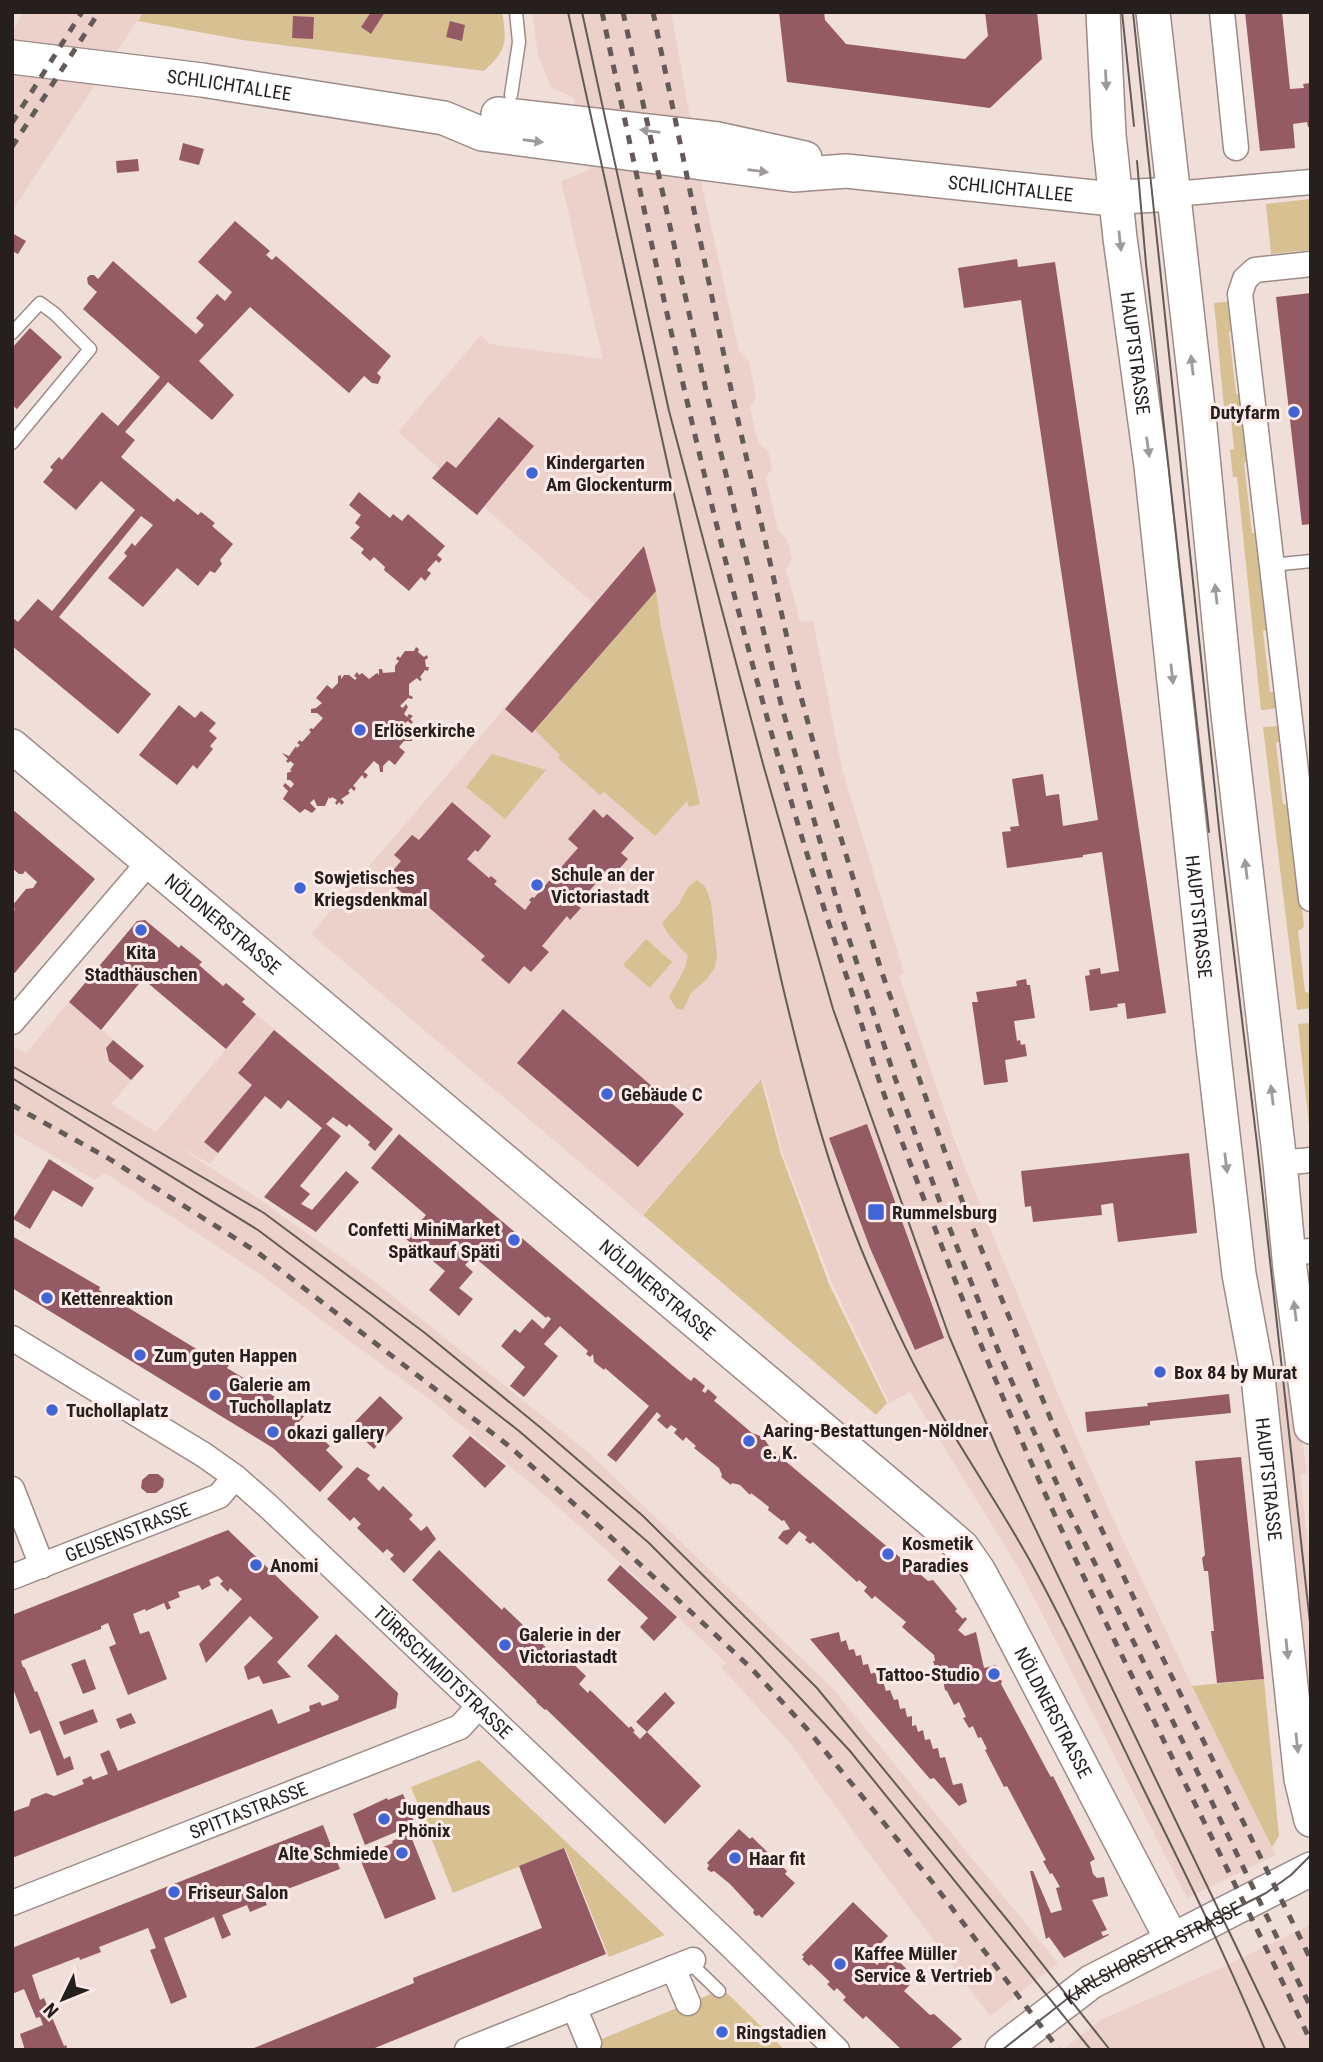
<svg xmlns="http://www.w3.org/2000/svg" width="1323" height="2062" font-family="'Roboto Condensed',sans-serif">
<style>
.built{fill:#ebd1ca}
.green{fill:#d7c192}
.building{fill:#955b65}
.lines{fill:none;stroke-linecap:round;stroke-linejoin:round}
.lane-casing{stroke:#9c8b87;stroke-width:15}
.street-casing{stroke:#9c8b87;stroke-width:27}
.secondary-casing{stroke:#9c8b87;stroke-width:36}
.lane{stroke:#fff;stroke-width:12}
.street{stroke:#fff;stroke-width:24}
.secondary{stroke:#fff;stroke-width:33}
.tram{stroke:#645a57;stroke-width:2}
.rail{stroke:#645a57;stroke-width:5;stroke-dasharray:9 9;stroke-linecap:butt}
.oneway{fill:#9d9a99}
.poi-dot{fill:#4165d7;stroke:#feebe7;stroke-width:2.5}
.labels{text-anchor:middle;dominant-baseline:central;stroke-width:6;stroke-linejoin:round;paint-order:stroke}
.street-label{font-size:19px;fill:#251f1d;stroke:#feebe7}
.poi-label{font-size:19px;font-weight:bold;fill:#251f1d;stroke:#feebe7;text-anchor:start}
</style>
<rect width="100%" height="100%" fill="#f0ded9"/>
<path class="built" d="M24,12H143L12,211V31Z
M532,12H671L705,200L739,351L749,361L756,397L750,407L758,442L768,451L772,468L766,478L778,531L787,539L792,559L786,569L800,622L813,621L842,769L904,973L899,976L959,1153L1066,1413L1108,1508L1192,1686L1276,1855L1187,1898L1018,1567L910,1392L889,1403L832,1283L783,1154L762,1077L642,1215L311,934L594,604L484,507L477,515L432,478L440,469L398,432L481,335L490,344L603,359L561,181L589,170L574,98L551,87L538,54Z
M69,1002L144,1066L111,1104L156,1132L256,1014L302,1053L210,1164L173,1143L256,1197L370,1278L588,1452L833,1689L1058,1963L990,2016L876,1863L790,1743L721,1667L726,1663L632,1573L541,1492L438,1406L261,1275L105,1173L95,1180L12,1132V1046L26,1053Z
M1290,1364L1307,1473L1300,1475L1311,1571V1762L1268,1367Z
M1310,1925L1311,2050H1062L1102,2019L1221,1968Z"/>
<path class="green" d="M143,12H502C507,42 507,50 484,71L243,40L138,21Z
M1311,199V250L1271,254L1266,204Z
M1232,301L1235,330L1229,332L1236,394H1240L1248,461L1244,463L1252,533H1257L1267,630L1263,631L1270,692H1275L1280,708L1261,710L1237,477H1233L1230,450L1234,449L1230,408L1224,407L1214,303Z
M656,591L661,627L700,804L689,807L687,801L655,836L604,792L600,795L558,758L560,755L535,730Z
M1281,726V741L1276,743L1283,804L1291,806L1304,927L1298,931L1305,992L1311,993V1008L1297,1010L1263,727Z
M492,754L546,770L505,819L466,787Z
M697,880L706,888L711,902L717,955L715,967L707,979L691,993L683,1010L676,1008L669,997L684,970L688,956L668,934L662,923L679,904L688,887Z
M646,939L672,962L650,988L623,965Z
M1311,1023V1133L1310,1134L1298,1024Z
M761,1079L781,1154L829,1284L887,1403L876,1415L643,1215Z
M1264,1679L1279,1836L1272,1847L1192,1686Z
M479,1760L665,1935L609,1957L565,1848L453,1893L411,1787Z
M723,1989L785,2050H575Z"/>
<path class="building" d="M371,12H385L371,34L361,27Z
M779,12H824L825,20L846,44L965,59L988,36L985,12H1037L1042,59L990,108L787,82Z
M1245,12H1282L1290,89L1304,88L1303,84L1311,83V127H1308L1307,122L1293,124L1295,148L1260,151Z
M293,16L314,17L313,39L292,38Z
M450,21L465,25L462,41L446,37Z
M183,143L204,149L199,165L179,160Z
M138,159L139,171L117,173L116,161Z
M235,221L270,251L266,255L272,260L276,256L391,356L377,373L381,377L378,384L372,383L364,376L349,393L250,307L199,361L234,395L212,420L168,382L125,432L135,440L121,457L174,502L177,498L198,515L201,512L215,523L212,526L233,544L220,560L222,564L218,569L215,573L210,571L198,586L177,568L143,607L108,578L127,556L124,553L132,543L135,546L153,525L141,516L59,617L151,694L118,734L12,646V617L18,622L38,599L52,611L135,510L101,481L76,510L43,482L53,470L50,467L59,457L62,460L102,412L118,426L160,377L83,309L97,292L88,284L87,278L90,275H94L98,279L113,261L196,334L204,325L196,318L217,294L225,301L232,292L198,262Z
M12,233L26,241L18,254L12,251Z
M1017,259L1018,267L1055,262L1166,1013L1127,1019L1125,1003L1117,1004L1118,1007L1090,1011L1085,976L1090,975L1089,970L1100,968L1101,974L1119,971L1102,852L1083,855V857L1007,868L1002,832L1011,831L1010,827L1019,826L1012,779L1043,774L1046,796L1059,794L1063,826L1098,820L1021,300L964,308L958,268Z
M1311,293V524L1302,525L1276,297Z
M30,328L62,357L17,409L12,405V348Z
M499,417L534,446L477,515L432,478L447,461L456,468Z
M359,492L390,518L393,514L402,521L408,514L445,546L437,555L442,559L439,563L436,560L427,570L431,573L425,581L421,577L409,591L384,570L385,567L374,557L370,561L361,553L364,549L350,538L360,527L355,523L361,515L349,505Z
M644,546L656,591L532,733L505,709Z
M416,647L419,649L418,652L424,657L427,655L428,658L425,660L426,667H429L428,671L425,670L420,677L422,680L420,681L417,678L409,684V695L413,697L412,699L408,698L400,706L403,708L406,704L408,707L404,714L407,717L409,714L413,716L410,719L413,722L411,724L408,721L405,723L411,729L412,734L410,737H412V741H404L399,747L405,752L395,765L389,760L383,766V772H380L379,765L374,761L364,772L368,775L365,779L362,775L353,786L356,788L354,791L351,788L348,791L350,793L341,799L344,802L342,805L339,802L337,805L335,803L337,800L332,797L330,799L329,797L325,806H317L314,799L310,803L316,809L312,813L305,809L300,813L283,799L288,791L283,786L285,783L291,788L294,784L290,780H287V773L292,771L290,770L294,764L290,761L288,763L286,761L288,759L282,753L289,756L296,746L297,748L300,745L297,743L300,740L302,742L311,732L309,730L311,728L313,729L323,718L317,713H311V709L316,708L322,703L316,698L327,685L332,689L338,683V676L341,675V679L344,675H349L355,680L357,678L354,676L357,672L359,675L362,673L369,679L377,673L379,675V669H382L383,673L395,672V666L399,661L396,659L398,656L400,658L405,651H414Z
M179,705L195,718L201,711L216,723L209,731L217,738L210,746L213,749L197,769L193,765L177,785L139,755Z
M452,802L491,836L478,852L475,850L467,859L489,878L491,876L497,881L494,884L525,910L531,902L529,900L532,897L534,898L578,848L568,839L594,809L603,818L607,814L634,838L621,853L628,859L610,879L604,874L577,905L581,908L570,920L567,916L542,946L549,952L531,972L524,966L509,984L481,960L485,956L418,898L414,903L386,879L401,861L394,855L412,835L419,840Z
M12,809L95,879L12,976V913L15,909L12,906L26,889L33,888L37,882L25,871L23,874H19L12,868Z
M145,920L179,948L181,945L202,962L199,965L223,986L226,983L245,999L242,1002L256,1014L226,1049L143,979L101,1030L69,1002L137,921Z
M1026,979L1027,985H1030L1035,1018L1014,1021L1017,1041L1020,1040L1021,1045L1025,1044L1027,1056L1005,1060L1008,1082L984,1085L972,1002H978L976,992L1017,986L1016,981Z
M563,1009L684,1114L638,1167L517,1063Z
M274,1030L393,1129L375,1151L368,1145L370,1142L349,1124L347,1127L333,1117L326,1124L341,1136L300,1186L310,1194L301,1204L312,1210L346,1171L359,1182L316,1232L264,1197L322,1128L288,1100L281,1109L265,1096L218,1153L204,1142L252,1085L238,1073Z
M113,1040L144,1066L131,1080L109,1061L106,1048Z
M867,1124L944,1338L915,1350L870,1248L829,1138Z
M399,1134L687,1378L691,1381L694,1377L705,1386L702,1391L705,1393L708,1389L717,1397L714,1401L718,1404L752,1433L763,1437L771,1449L928,1581L933,1580L957,1609L955,1611L963,1619L965,1617L967,1619L958,1630L965,1636L976,1632L984,1668L996,1665L993,1669L999,1679L1002,1681L1001,1684L1048,1772L1051,1777L1053,1776L1095,1859L1090,1862L1093,1874L1097,1878L1104,1877L1108,1896L1092,1900L1107,1930L1101,1932L1103,1936L1109,1934V1935L1064,1958L1049,1937L1046,1939L1030,1871H1033L1051,1913L1062,1910L1056,1888L1060,1887L1052,1873L1050,1874L1043,1861L1046,1860L1007,1786L1004,1787L985,1750L987,1749L981,1737L978,1738L973,1726L969,1728L963,1718L966,1717L959,1702L954,1705L947,1691L945,1690L943,1680L936,1681L933,1671L936,1670L933,1661H935L934,1655L902,1627L906,1622L875,1596L872,1599L864,1591L867,1587L859,1580L857,1582L813,1542L810,1544L805,1540L807,1537L799,1531L787,1545L778,1538L783,1531L790,1529L784,1520L782,1521L768,1510L769,1507L751,1493L750,1495L740,1485L732,1483L731,1485L721,1477L722,1475L719,1468L694,1448L696,1446L688,1439L686,1437L683,1441L674,1433L677,1429L671,1425L667,1429L657,1420L661,1416L657,1412L616,1462L607,1455L649,1406L605,1368L604,1370L594,1362L593,1354L590,1357L586,1354L588,1351L560,1326L544,1344L558,1356L524,1397L510,1386L525,1367L501,1346L515,1329L520,1333L532,1319L543,1329L551,1319L548,1316L546,1318L473,1256L465,1265L473,1272L459,1288L473,1299L459,1316L429,1290L445,1271L406,1239L426,1215L371,1168Z
M1189,1153L1197,1233L1118,1242L1113,1203L1101,1205L1102,1215L1033,1222L1031,1206L1025,1207L1021,1171Z
M49,1159L94,1188L82,1207L53,1190L30,1229L13,1219Z
M12,1236L100,1287L99,1290L223,1365L225,1362L229,1365L227,1368L305,1415L298,1423L315,1440L319,1436L330,1446L326,1450L343,1467L320,1492L273,1448L12,1288Z
M1229,1394L1231,1413L1150,1421V1425L1087,1432L1085,1412L1148,1406L1147,1403Z
M380,1396L403,1418L374,1449L350,1427Z
M470,1436L506,1466L485,1488L452,1456Z
M1241,1457L1264,1679L1217,1683L1211,1631H1214L1208,1571H1204L1202,1558L1205,1555L1195,1461Z
M357,1467L370,1475L367,1479L379,1491L383,1486L413,1515L409,1519L421,1531L427,1526L436,1539L404,1573L390,1559L394,1555L387,1549L383,1553L357,1528L361,1524L354,1517L350,1521L327,1499Z
M149,1474H158L164,1479L163,1487L156,1493H147L141,1488L142,1480Z
M228,1530L319,1617L277,1662L291,1677L263,1684L259,1676L248,1680L244,1667L273,1638L250,1616L206,1663L199,1644L242,1599L230,1588L228,1592L220,1584L223,1581L218,1576L209,1580L211,1585L202,1590L199,1585L178,1592L180,1597L168,1602L171,1608L167,1610L164,1603L146,1611L145,1609L133,1614L140,1634L149,1631L167,1679L128,1695L109,1647L116,1644L108,1623L101,1626V1629L21,1661L23,1667L25,1668L35,1692L37,1691L64,1759L70,1756L74,1769L57,1776L40,1730L30,1734L12,1686V1615Z
M439,1550L502,1610L504,1607L554,1655L551,1658L560,1666L567,1658L586,1676L579,1684L588,1693L590,1690L629,1728L631,1726L635,1731L633,1732L640,1739L647,1732L701,1786L665,1824L546,1709L545,1710L536,1702L537,1701L412,1580Z
M620,1565L677,1617L654,1641L640,1627L648,1618L607,1580Z
M839,1632L841,1642L846,1640L849,1650L854,1649L856,1656L861,1655L863,1665L868,1664L871,1674L875,1672L878,1682L883,1681L886,1691L890,1690L894,1700L898,1699L900,1709L905,1708L907,1717L912,1716V1726L916,1725L918,1732L923,1730L925,1740L930,1739L933,1749L938,1748L940,1758L945,1757L953,1785L962,1783L967,1802L959,1806L934,1778L930,1779L810,1639Z
M336,1634L398,1693L396,1708L12,1858V1812L29,1806L31,1799L46,1793L54,1796L84,1784L82,1780L91,1776L93,1780L108,1774L100,1754L109,1750L118,1771L272,1709L278,1724L310,1711L309,1706L320,1702L322,1706L338,1700L339,1696L307,1666Z
M85,1659L96,1689L83,1694L71,1664Z
M665,1692L675,1703L647,1732L636,1722Z
M93,1709L98,1722L64,1735L59,1722Z
M131,1713L136,1723L120,1729L116,1719Z
M403,1794L415,1824L365,1845L353,1814L387,1798L388,1800Z
M323,1825L340,1869L264,1898L267,1905L250,1912L247,1905L222,1915L231,1935L222,1939L214,1917L164,1938L187,1997L171,2004L150,1950L156,1948L148,1928L99,1947L101,1952L80,1960L79,1957L32,1975L40,2000L44,1998L64,2046L66,2045L68,2050H25L20,2034L43,2025L40,2017L36,2018L24,1989L12,1994V1948Z
M739,1829L750,1839L752,1837L787,1871L785,1874L795,1883L762,1918L759,1915L756,1916L753,1913L754,1910L730,1884L714,1871L711,1872L707,1869L709,1865L707,1863Z
M410,1834L436,1899L385,1919L360,1859L381,1850V1848L393,1843L392,1841Z
M564,1848L606,1954L370,2050H249L414,1983L413,1978L542,1928L519,1866Z
M853,1902L888,1936L868,1957L877,1965L889,1952L916,1978L904,1991L930,2015L934,2014L962,2039L949,2050H902L866,2016L863,2019L843,2000L846,1997L837,1988L834,1991L827,1984L830,1982L811,1964L809,1966L802,1959L804,1957L802,1955Z"/>
<g class="lines">
<g class="lane-casing">
<path id="lane" d="M511,95L519,42L516,12
M12,333L40,303L55,314L90,349L12,443
M1272,565L1311,561
M689,1962L719,1991"/>
</g>
<g class="street-casing">
<g id="street">
<path d="M1222,12L1236,148"/>
<path d="M1174,194L1311,182"/>
<path d="M1311,264L1255,270L1245,279L1240,294L1311,899"/>
<path d="M12,1022L149,862"/>
<path d="M1280,1163L1311,1160"/>
<path d="M1288,1253L1311,1251"/>
<path id="s1" d="M12,1338L204,1455L235,1477L268,1506L728,1943L837,2050"/>
<path d="M12,1489L42,1566"/>
<path id="s2" d="M12,1577L219,1496L235,1477"/>
<path id="s3" d="M12,1903L460,1727L478,1707"/>
<path d="M673,1968L688,2003"/>
<path d="M574,2007L589,2043"/>
<path d="M467,2050L693,1960"/>
</g>
</g>
<g class="secondary-casing">
<g id="secondary">
<path id="s4" d="M1103,12L1109,135L1120,238L1151,466L1213,1047L1239,1274L1258,1377L1301,1779L1311,1820"/>
<path d="M1153,12L1200,426L1228,714L1280,1163L1290,1269L1311,1427"/>
<path id="s5" d="M12,57L202,80L444,118L482,134L793,175L846,171L1103,198L1174,194"/>
<path d="M498,114L718,139L805,158"/>
<path id="s6" d="M12,746L932,1521L962,1547L978,1570L1001,1612L1172,1940"/>
<path d="M1002,2050L1091,1982L1311,1869"/>
</g>
</g>
<use href="#lane" class="lane"/>
<use href="#street" class="street"/>
<use href="#secondary" class="secondary"/>
<g class="tram">
<path d="M568,12L781,979C804,1076 828,1171 867,1263C887,1310 908,1357 934,1401C964,1455 999,1505 1029,1559C1071,1635 1107,1714 1145,1792C1187,1877 1229,1962 1265,2050"/>
<path d="M582,12L669,411L763,764L833,1009L949,1336L998,1451L1286,2050"/>
<path d="M1122,12L1134,126"/>
<path d="M1133,12L1220,838L1258,1152L1311,1632"/>
<path d="M1137,161L1146,264L1209,832"/>
<path d="M12,1066L264,1213L425,1333L541,1428L643,1516L817,1688L1009,1922L1110,2050"/>
<path d="M12,1078L258,1230L371,1315L519,1431L649,1543L755,1650L850,1751L1091,2050"/>
<path id="s7" d="M1002,2050L1067,1999L1091,1982L1266,1893L1291,1875L1311,1855"/>
</g>
<path class="rail" d="M602,12C670,334 739,657 844,969C857,1006 867,1045 880,1083C893,1120 908,1157 922,1194C965,1309 1012,1423 1064,1535C1144,1705 1231,1872 1311,2042
M623,12L707,395L781,704L841,915L895,1078L946,1219L1000,1355L1069,1511L1181,1738L1311,2008
M653,12L731,389L797,682L824,782L881,970L965,1209L1056,1432L1146,1624L1311,1960
M12,123L82,12
M12,147L99,12
M12,1105L108,1158L257,1252L509,1446L600,1527L751,1668L807,1729L933,1883L1059,2050"/>
</g>
<defs><path id="oneway-solid" d="M-6-.8H1V-3.2L6.5 0L1 3.2V.8H-6Z" transform="scale(1.75)"/></defs>
<g class="oneway">
<use href="#oneway-solid" transform="translate(1106 80) rotate(87)"/>
<use href="#oneway-solid" transform="translate(650 131) rotate(-173)"/>
<use href="#oneway-solid" transform="translate(533 141) rotate(8)"/>
<use href="#oneway-solid" transform="translate(758 171) rotate(7)"/>
<use href="#oneway-solid" transform="translate(1120 241) rotate(84)"/>
<use href="#oneway-solid" transform="translate(1192 365) rotate(-97)"/>
<use href="#oneway-solid" transform="translate(1148 447) rotate(82)"/>
<use href="#oneway-solid" transform="translate(1216 594) rotate(-96)"/>
<use href="#oneway-solid" transform="translate(1172 674) rotate(84)"/>
<use href="#oneway-solid" transform="translate(1246 869) rotate(-97)"/>
<use href="#oneway-solid" transform="translate(1272 1095) rotate(-97)"/>
<use href="#oneway-solid" transform="translate(1226 1163) rotate(83)"/>
<use href="#oneway-solid" transform="translate(1295 1311) rotate(-97)"/>
<use href="#oneway-solid" transform="translate(1287 1649) rotate(84)"/>
<use href="#oneway-solid" transform="translate(1297 1743) rotate(84)"/>
</g>
<g class="poi-dot">
<circle cx="1294" cy="412" r="7"/>
<circle cx="532" cy="473" r="7"/>
<circle cx="360" cy="730" r="7"/>
<circle cx="537" cy="885" r="7"/>
<circle cx="300" cy="888" r="7"/>
<circle cx="141" cy="930" r="7"/>
<circle cx="607" cy="1094" r="7"/>
<rect x="867" y="1203" width="18" height="18" rx="3.5"/>
<circle cx="514" cy="1240" r="7"/>
<circle cx="47" cy="1298" r="7"/>
<circle cx="140" cy="1355" r="7"/>
<circle cx="1160" cy="1372" r="7"/>
<circle cx="215" cy="1395" r="7"/>
<circle cx="52" cy="1410" r="7"/>
<circle cx="273" cy="1432" r="7"/>
<circle cx="749" cy="1441" r="7"/>
<circle cx="888" cy="1554" r="7"/>
<circle cx="256" cy="1565" r="7"/>
<circle cx="505" cy="1645" r="7"/>
<circle cx="994" cy="1674" r="7"/>
<circle cx="384" cy="1819" r="7"/>
<circle cx="402" cy="1853" r="7"/>
<circle cx="735" cy="1858" r="7"/>
<circle cx="174" cy="1892" r="7"/>
<circle cx="840" cy="1964" r="7"/>
<circle cx="722" cy="2032" r="7"/>
</g>
<g class="labels">
<g class="street-label">
<text stroke="none"><textPath href="#s5" startOffset="219">SCHLICHTALLEE</textPath></text>
<text stroke="none"><textPath href="#s5" startOffset="1010">SCHLICHTALLEE</textPath></text>
<text stroke="none"><textPath href="#s4" startOffset="343">HAUPTSTRASSE</textPath></text>
<text stroke="none"><textPath href="#s4" startOffset="910">HAUPTSTRASSE</textPath></text>
<text stroke="none"><textPath href="#s6" startOffset="276">NÖLDNERSTRASSE</textPath></text>
<text stroke="none"><textPath href="#s6" startOffset="844">NÖLDNERSTRASSE</textPath></text>
<text stroke="none"><textPath href="#s4" startOffset="1477">HAUPTSTRASSE</textPath></text>
<text stroke="none"><textPath href="#s2" startOffset="124">GEUSENSTRASSE</textPath></text>
<text stroke="none"><textPath href="#s1" startOffset="548">TÜRRSCHMIDTSTRASSE</textPath></text>
<text stroke="none"><textPath href="#s6" startOffset="1432">NÖLDNERSTRASSE</textPath></text>
<text stroke="none"><textPath href="#s3" startOffset="254">SPITTASTRASSE</textPath></text>
<text stroke="none"><textPath href="#s7" startOffset="180">KARLSHORSTER STRASSE</textPath></text>
</g>
<g class="poi-label">
<text x="1280" y="412" text-anchor="end">Dutyfarm</text>
<text x="546" y="462">Kindergarten<tspan x="546" dy="22">Am Glockenturm</tspan></text>
<text x="374" y="730">Erlöserkirche</text>
<text x="551" y="874">Schule an der<tspan x="551" dy="22">Victoriastadt</tspan></text>
<text x="314" y="877">Sowjetisches<tspan x="314" dy="22">Kriegsdenkmal</tspan></text>
<text x="141" y="952" text-anchor="middle">Kita<tspan x="141" dy="22">Stadthäuschen</tspan></text>
<text x="621" y="1094">Gebäude C</text>
<text x="892" y="1212">Rummelsburg</text>
<text x="500" y="1229" text-anchor="end">Confetti MiniMarket<tspan x="500" dy="22">Spätkauf Späti</tspan></text>
<text x="61" y="1298">Kettenreaktion</text>
<text x="154" y="1355">Zum guten Happen</text>
<text x="1174" y="1372">Box 84 by Murat</text>
<text x="229" y="1384">Galerie am<tspan x="229" dy="22">Tuchollaplatz</tspan></text>
<text x="66" y="1410">Tuchollaplatz</text>
<text x="763" y="1430">Aaring-Bestattungen-Nöldner<tspan x="763" dy="22">e. K.</tspan></text>
<text x="287" y="1432">okazi gallery</text>
<text x="902" y="1543">Kosmetik<tspan x="902" dy="22">Paradies</tspan></text>
<text x="270" y="1565">Anomi</text>
<text x="519" y="1634">Galerie in der<tspan x="519" dy="22">Victoriastadt</tspan></text>
<text x="980" y="1674" text-anchor="end">Tattoo-Studio</text>
<text x="398" y="1808">Jugendhaus<tspan x="398" dy="22">Phönix</tspan></text>
<text x="388" y="1853" text-anchor="end">Alte Schmiede</text>
<text x="749" y="1858">Haar fit</text>
<text x="188" y="1892">Friseur Salon</text>
<text x="854" y="1953">Kaffee Müller<tspan x="854" dy="22">Service &amp; Vertrieb</tspan></text>
<text x="736" y="2032">Ringstadien</text>
</g>
</g>
<rect width="1323" height="2062" fill="none" stroke="#251f1d" stroke-width="28"/>
<g transform="translate(63 1999) rotate(227)" stroke="#feebe7" stroke-width="5" paint-order="stroke">
<path d="M0-5L12 26L0 18L-12 26Z" fill="#251f1d"/>
<text y="-10" font-size="19" font-weight="bold" text-anchor="middle" fill="#251f1d">N</text>
</g>
</svg>
